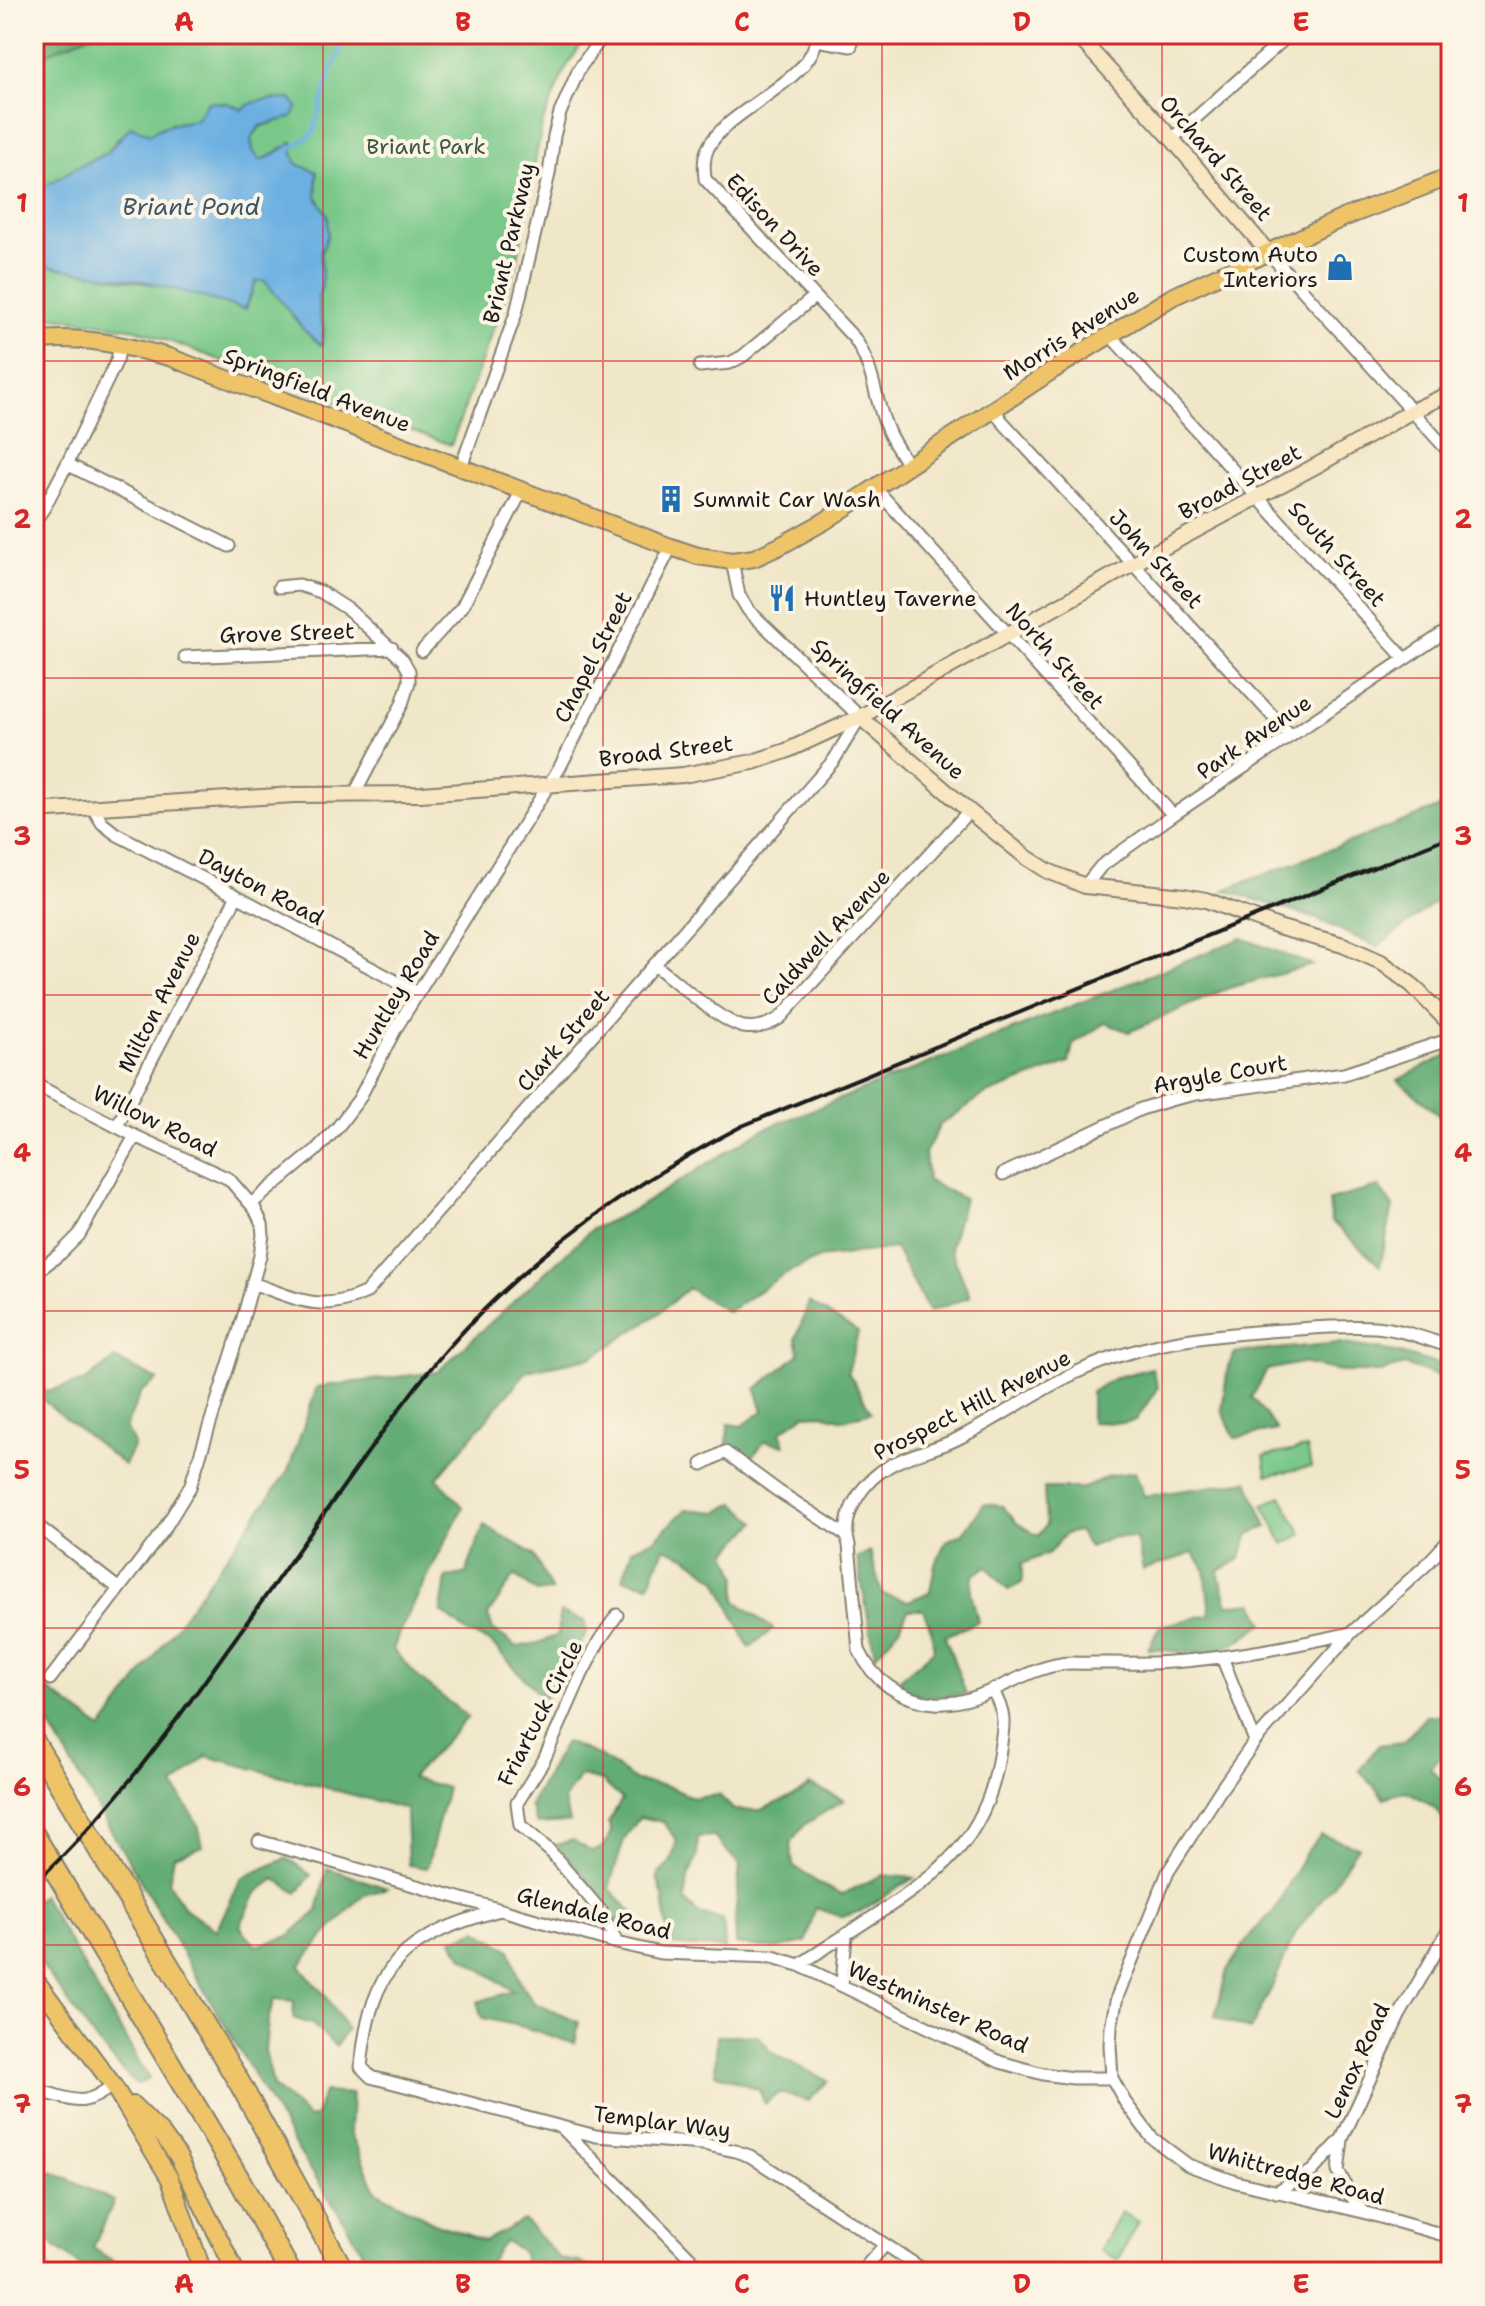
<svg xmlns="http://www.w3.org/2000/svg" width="1485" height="2306" font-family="'Shantell Sans',sans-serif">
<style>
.green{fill:#79c889;stroke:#4a7252;stroke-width:2}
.forest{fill:#62ac75;stroke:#3f6448;stroke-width:2}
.water{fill:#6cb0e2;stroke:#44667f;stroke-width:2}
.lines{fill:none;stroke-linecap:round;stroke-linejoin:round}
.stream{stroke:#6cb0e2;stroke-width:4}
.street-casing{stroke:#868172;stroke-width:15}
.secondary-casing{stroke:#868172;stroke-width:18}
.primary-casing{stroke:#868172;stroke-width:20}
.highway-casing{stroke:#868172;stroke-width:24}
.street{stroke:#fff;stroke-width:11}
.secondary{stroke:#f9e7c3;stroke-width:14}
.primary{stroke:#efc469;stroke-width:16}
.highway{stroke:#efc469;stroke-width:20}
.rail{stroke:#1c1c1c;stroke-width:4}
.grid{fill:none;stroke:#d62828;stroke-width:2;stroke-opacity:0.55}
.labels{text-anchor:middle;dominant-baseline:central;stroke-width:8;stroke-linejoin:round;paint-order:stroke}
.park-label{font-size:22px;fill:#3d5842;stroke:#fcf5e5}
.street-label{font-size:22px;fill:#1c1c1c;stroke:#fcf5e5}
.poi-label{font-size:22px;fill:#1c1c1c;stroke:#fcf5e5;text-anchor:start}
.water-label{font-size:24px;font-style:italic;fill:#3c576b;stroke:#fcf5e5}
.neatline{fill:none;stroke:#d62828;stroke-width:3}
.grid-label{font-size:26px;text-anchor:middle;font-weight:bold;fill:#d62828}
</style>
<rect width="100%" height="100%" fill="#fcf5e5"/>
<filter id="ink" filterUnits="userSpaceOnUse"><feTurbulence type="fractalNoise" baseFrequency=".0125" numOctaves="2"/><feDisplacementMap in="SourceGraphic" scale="16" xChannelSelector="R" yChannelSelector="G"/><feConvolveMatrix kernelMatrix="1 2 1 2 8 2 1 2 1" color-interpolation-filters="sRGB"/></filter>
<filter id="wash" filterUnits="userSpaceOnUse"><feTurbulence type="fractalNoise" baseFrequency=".006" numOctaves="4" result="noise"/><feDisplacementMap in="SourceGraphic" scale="32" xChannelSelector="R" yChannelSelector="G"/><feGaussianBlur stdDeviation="1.8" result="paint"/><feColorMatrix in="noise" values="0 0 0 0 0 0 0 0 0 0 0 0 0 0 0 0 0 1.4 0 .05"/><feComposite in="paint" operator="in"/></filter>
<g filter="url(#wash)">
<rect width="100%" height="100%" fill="#f0e6c8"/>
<path class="green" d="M92,34H588L564,71L542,124L517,263L451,445L136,329L34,314V252L42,258L119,279L171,287L246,309L256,281H265L304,330L321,345L324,329L320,316L318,297L322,286L321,252L328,235V215L316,196L317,172L297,165L293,154L283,147L271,156L260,160L253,151L251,138L260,127L292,116L243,110L227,103L196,120L171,124L157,129L150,134L119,137L107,153L76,168L34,193V65L50,52Z
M1307,1448L1311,1467L1267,1475L1264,1456Z
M1281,1496L1302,1534L1284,1544L1263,1505Z
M1121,2212L1139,2222L1118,2260L1099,2250Z"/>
<path class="forest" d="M34,34H92L50,52L34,65Z
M1451,803V890L1377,947L1317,919L1224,890Z
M1242,938L1312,965L1226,989L1129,1032L1105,1023L1073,1044L1069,1063L984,1095L940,1125L925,1153L928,1181L964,1199L950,1248L970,1297L929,1312L895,1248L819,1258L784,1274L728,1312L688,1288L658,1314L593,1357L527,1371L437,1478L463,1507L399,1633L393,1650L420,1679L468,1717L411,1778L447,1788L427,1868L408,1865L406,1809L206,1756L174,1786L198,1824L203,1846L174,1856L169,1882L183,1907L216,1930L242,1878L287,1858L311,1875L297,1893L275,1879L256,1893L240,1926L256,1946L289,1936L317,1911L327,1868L387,1888L362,1896L323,1937L300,1966L328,1999L347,2030L336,2046L312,2024L293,2018L294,2001L274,1999L268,2021L265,2050L273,2086L309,2118L316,2116L324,2092L352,2094L350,2132L376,2191L434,2223L485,2241L524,2220L560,2259L579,2262L600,2272H518L524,2265L523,2252L505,2241L482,2272H372L353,2235L296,2147L34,1699L47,1689L102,1729L288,1471L317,1387L437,1372L592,1229L633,1210L762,1130Z
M1447,1055L1451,1059V1125L1398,1080Z
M1379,1187L1393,1207L1380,1266L1331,1221L1329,1200Z
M809,1302L858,1332L848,1372L871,1412L844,1420L821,1414L804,1415L780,1432L785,1445L765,1441L750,1460L727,1449L728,1424L742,1426L763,1411L756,1389L799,1354L796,1338Z
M1339,1343L1396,1352L1451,1368V1380L1404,1365L1381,1372H1345L1301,1363L1267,1370L1252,1397L1277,1430L1235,1438L1222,1410L1228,1366L1235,1353Z
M115,1359L158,1380L141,1392L126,1427L134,1445L124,1465L34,1393V1392L52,1390L85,1381Z
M1152,1368L1158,1387L1136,1420L1123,1423L1091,1422V1392L1117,1377Z
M1135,1472L1144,1496L1248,1481L1267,1527L1249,1534L1240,1559L1218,1572L1228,1605L1254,1603L1264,1623L1237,1642L1209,1654L1148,1649L1160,1626L1210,1614L1205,1570L1193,1553L1143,1570L1136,1538L1114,1537L1089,1547L1078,1531L1065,1534L1049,1553L1022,1564V1583L1008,1590L987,1566L973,1576L971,1593L978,1622L945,1636L966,1694L924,1698L894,1684L934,1650L931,1629L923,1610H908L900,1628L875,1656L857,1558L870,1551L882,1594L908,1601L930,1592L935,1564L946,1541L963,1533L984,1504L1002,1506L1017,1523L1038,1536L1046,1525L1044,1488H1084L1108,1476Z
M735,1503L756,1522L727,1553L737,1577L736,1601L773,1629L749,1648L717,1580L685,1556L664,1548L649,1585L623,1579L632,1549L654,1540L686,1509L717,1512Z
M484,1525L533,1554L552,1591L537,1592L515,1575L488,1615L493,1629L517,1647L538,1643L558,1635L560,1612L585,1621L586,1634L564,1677L544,1699L490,1642L468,1633L441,1611L446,1578L466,1573Z
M1451,1714V1748L1430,1767L1451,1791V1852C1447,1815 1439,1807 1406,1791L1384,1798L1359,1770L1379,1745L1403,1742L1426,1716Z
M565,1742L598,1755L636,1781L667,1786L694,1798L719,1795L734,1810H761L799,1793L810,1785L844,1800L804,1825L791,1842L793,1865L818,1883L841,1895L882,1875L914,1878L861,1911L842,1917L815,1908L806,1942L775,1949L736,1944L735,1918L740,1865L713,1836L698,1837L697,1856L688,1878L685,1901L699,1914L723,1919L725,1949L669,1945L663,1897L657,1876L670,1863L677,1840L663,1822L640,1817L624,1840L609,1888L636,1916L623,1930L584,1875L556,1845L573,1840L592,1852L604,1847L611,1831L608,1823L622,1799L602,1781L580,1776L564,1800L569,1822L537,1824L530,1805Z
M1321,1835L1358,1847L1332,1886L1296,1932L1271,1989L1250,2030L1215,2017L1227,1970L1252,1933L1274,1911L1305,1854Z
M42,1895L149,2079L136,2085L97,2042L34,1954V1902Z
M477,1930L510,1950L519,1980L534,2003L579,2022L575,2044L524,2027L482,2018L477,2002L513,1991L463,1957L452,1940Z
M717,2035H757L774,2054L828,2081L809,2101L779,2093L765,2104L759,2090L715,2073Z
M52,2172L114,2201L93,2248L116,2263L98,2272H88L34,2230V2185Z"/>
<path class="water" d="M291,99L298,107L292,117L260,126L251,139L253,151L260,160L271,156L293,142V154L297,164L317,172L316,196L328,215V235L321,252L322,286L318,297L320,316L324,329L321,345L304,330L265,281H256L245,309L148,282L43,266L42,258L34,252V193L76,168L107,153L131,126L150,134C164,124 180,123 196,120L208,102L227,103L243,110C254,97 275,100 291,99Z"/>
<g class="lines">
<path class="stream" d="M290,149L313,134L330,74L347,34"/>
</g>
</g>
<g filter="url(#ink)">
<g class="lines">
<g class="street-casing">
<path id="street" d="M816,34C819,79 726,109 708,148C703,158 704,168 705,179L855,339C876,372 874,401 889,433C894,444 902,455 908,465
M816,40L851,46
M1172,139L1290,34
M1268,252L1451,454
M34,314L41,340
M1109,334L1405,659
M700,366L730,363L743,356L814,297
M994,409L1001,420L1291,736
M67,464L229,546
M461,467L516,313L549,174L554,136L560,113L579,69L604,34
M875,488L1173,815
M34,522L44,508L67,464L117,360L120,346
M279,587L299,585L321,592L349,610L403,660L409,671V682L402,704L354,795
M422,651L462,607L522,490
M185,657L392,648
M93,808L102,823L116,834L237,896L418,993
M1085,886L1101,866L1173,815L1451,628
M655,965C674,980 722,1023 744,1027C757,1029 769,1025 780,1018L969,811
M34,1084L135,1136L229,1179L255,1209L262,1224L263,1235L260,1256L240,1329L190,1487L163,1531L50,1679
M117,1126L237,896
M1003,1174L1141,1109L1170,1100L1196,1094L1344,1074L1451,1039
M251,1204L315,1151L337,1128L359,1099L396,1028L560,767L671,547
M34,1274L61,1253L79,1235L135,1136
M252,1283C298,1299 320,1314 367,1292L834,760L860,717L748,610L739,595L732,561
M702,1464L725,1452L778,1491L846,1535
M34,1523L118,1588
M1451,1538L1425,1566L1351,1633L1255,1741L1221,1789L1168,1872L1117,1997L1111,2027L1110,2045L1112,2078L1125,2102L1152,2138L1188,2165L1236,2182L1363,2212L1451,2237
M1351,1633C1292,1646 1232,1658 1171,1662C1145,1664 1118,1663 1092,1663C1082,1664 1071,1662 1061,1664C1017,1671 982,1706 935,1703C901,1700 873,1681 859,1650L849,1545C839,1514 865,1479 891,1465C912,1453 938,1449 959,1438C995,1420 1029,1396 1065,1378C1136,1342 1206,1335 1283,1330C1314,1328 1344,1325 1375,1327C1401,1329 1426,1339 1451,1347
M1222,1657L1255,1741
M259,1841L617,1943L660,1953L773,1957L799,1965C824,1949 850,1932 876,1915C941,1873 987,1838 999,1756C1003,1727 1008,1718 993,1691
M500,1910C403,1937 371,1964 361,2067L371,2077L596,2136L703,2144L735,2151L750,2156L927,2272
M617,1943L601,1911L549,1850L520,1825L517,1803L544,1760L582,1674L599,1641L617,1615
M799,1965L1000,2062L1043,2074L1073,2078H1112
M842,1985L846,1935
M34,2090C72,2097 79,2112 113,2085
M564,2130L704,2272
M1342,2140L1338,2171L1351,2196L1363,2212
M1276,2192L1312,2171L1342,2139L1399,2016L1451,1926
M861,2272L884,2246
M1446,2272L1451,2266"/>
</g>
<g class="secondary-casing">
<path id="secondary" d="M1076,34L1172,139L1268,252
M860,717L969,811L1026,857L1048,871L1085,886L1184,896L1206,900L1281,928L1343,945L1381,962L1412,985L1451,1025
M34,811L294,795L421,794L683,775L753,762L786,751L860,717L1133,564L1323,462L1412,411L1451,393"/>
</g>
<g class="primary-casing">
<path id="primary" d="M34,341C78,334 126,346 169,357L671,547L698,556L732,561L754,558L780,546L825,521L1053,370L1172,297L1343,218L1451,176
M34,1978L113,2085L170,2179L203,2272
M133,2105L162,2134L178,2156L236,2272"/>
</g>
<g class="highway-casing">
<path id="highway" d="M34,1742L239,2082L344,2272
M34,1835L239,2179L290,2272"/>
</g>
<use href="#street" class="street"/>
<use href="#secondary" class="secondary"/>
<use href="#primary" class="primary"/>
<use href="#highway" class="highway"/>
<path class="rail" d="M34,1884C109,1814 168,1733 227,1650C266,1596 304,1542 343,1487C377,1440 410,1391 449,1347C531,1254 632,1183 742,1126L1451,836"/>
</g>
</g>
<path class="grid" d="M323,34V2272M603,34V2272M882,34V2272M1162,34V2272M34,361H1451M34,678H1451M34,995H1451M34,1311H1451M34,1628H1451M34,1945H1451"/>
<defs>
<g id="shop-bare" transform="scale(2.16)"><path d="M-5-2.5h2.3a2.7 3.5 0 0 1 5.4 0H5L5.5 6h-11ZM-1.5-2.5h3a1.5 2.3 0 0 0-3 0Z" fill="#1f6fb2" stroke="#fcf5e5" stroke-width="2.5" paint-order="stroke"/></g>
<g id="building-bare" transform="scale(2.16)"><path d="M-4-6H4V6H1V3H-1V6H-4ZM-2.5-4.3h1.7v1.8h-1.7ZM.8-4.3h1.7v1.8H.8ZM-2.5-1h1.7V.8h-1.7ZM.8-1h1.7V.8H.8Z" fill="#1f6fb2" stroke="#fcf5e5" stroke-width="2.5" paint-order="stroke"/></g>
<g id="restaurant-bare" transform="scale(2.16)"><path d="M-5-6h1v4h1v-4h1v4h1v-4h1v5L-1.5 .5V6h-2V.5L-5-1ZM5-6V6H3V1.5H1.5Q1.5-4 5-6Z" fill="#1f6fb2" stroke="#fcf5e5" stroke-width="2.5" paint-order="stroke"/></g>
</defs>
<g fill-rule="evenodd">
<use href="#shop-bare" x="1340" y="267"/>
<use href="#building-bare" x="671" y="499"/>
<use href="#restaurant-bare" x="782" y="598"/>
</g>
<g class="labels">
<g class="park-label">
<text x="426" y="146">Briant Park</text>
</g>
<g class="street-label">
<text transform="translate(1216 158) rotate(49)">Orchard Street</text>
<text transform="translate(775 225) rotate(47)">Edison Drive</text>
<text transform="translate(509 243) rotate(-77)">Briant Parkway</text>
<text transform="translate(1071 334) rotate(-32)">Morris Avenue</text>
<text transform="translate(317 390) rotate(21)">Springfield Avenue</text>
<text transform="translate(1240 482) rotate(-28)">Broad Street</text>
<text transform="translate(1337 554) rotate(48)">South Street</text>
<text transform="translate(1156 559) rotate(47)">John Street</text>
<text transform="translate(287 633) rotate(-2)">Grove Street</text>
<text transform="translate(1055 656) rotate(48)">North Street</text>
<text transform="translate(593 657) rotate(-63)">Chapel Street</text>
<text transform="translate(888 709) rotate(42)">Springfield Avenue</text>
<text transform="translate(1254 737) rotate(-34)">Park Avenue</text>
<text transform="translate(666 751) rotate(-7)">Broad Street</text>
<text transform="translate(261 887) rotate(28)">Dayton Road</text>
<text transform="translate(826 937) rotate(-47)">Caldwell Avenue</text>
<text transform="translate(396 995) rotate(-59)">Huntley Road</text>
<text transform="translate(159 1002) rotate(-63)">Milton Avenue</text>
<text transform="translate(563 1040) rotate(-49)">Clark Street</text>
<text transform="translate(1220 1074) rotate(-10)">Argyle Court</text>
<text transform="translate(155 1121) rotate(26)">Willow Road</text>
<text transform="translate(972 1405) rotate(-27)">Prospect Hill Avenue</text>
<text transform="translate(540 1713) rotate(-63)">Friartuck Circle</text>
<text transform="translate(594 1913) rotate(14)">Glendale Road</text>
<text transform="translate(938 2007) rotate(24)">Westminster Road</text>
<text transform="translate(1357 2061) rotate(-65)">Lenox Road</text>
<text transform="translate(662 2122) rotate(7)">Templar Way</text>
<text transform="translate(1296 2174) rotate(15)">Whittredge Road</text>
</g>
<g class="poi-label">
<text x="1318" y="254" text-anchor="end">Custom Auto<tspan x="1318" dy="25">Interiors</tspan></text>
<text x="693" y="499">Summit Car Wash</text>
<text x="804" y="598">Huntley Taverne</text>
</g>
<g class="water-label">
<text x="191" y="207">Briant Pond</text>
</g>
</g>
<rect width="1485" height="2306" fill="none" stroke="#fcf5e5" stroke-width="88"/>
<rect x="44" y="44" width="1397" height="2218" class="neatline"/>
<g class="grid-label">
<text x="184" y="31">A</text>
<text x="463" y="31">B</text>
<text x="742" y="31">C</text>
<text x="1022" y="31">D</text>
<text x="1301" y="31">E</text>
<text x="22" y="212">1</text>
<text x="1463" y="212">1</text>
<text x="22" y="528">2</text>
<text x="1463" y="528">2</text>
<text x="22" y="845">3</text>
<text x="1463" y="845">3</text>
<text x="22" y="1162">4</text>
<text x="1463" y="1162">4</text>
<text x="22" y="1479">5</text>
<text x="1463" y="1479">5</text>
<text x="22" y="1796">6</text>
<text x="1463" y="1796">6</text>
<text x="22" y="2113">7</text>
<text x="1463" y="2113">7</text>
<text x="184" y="2293">A</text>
<text x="463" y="2293">B</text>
<text x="742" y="2293">C</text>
<text x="1022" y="2293">D</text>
<text x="1301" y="2293">E</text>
</g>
</svg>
